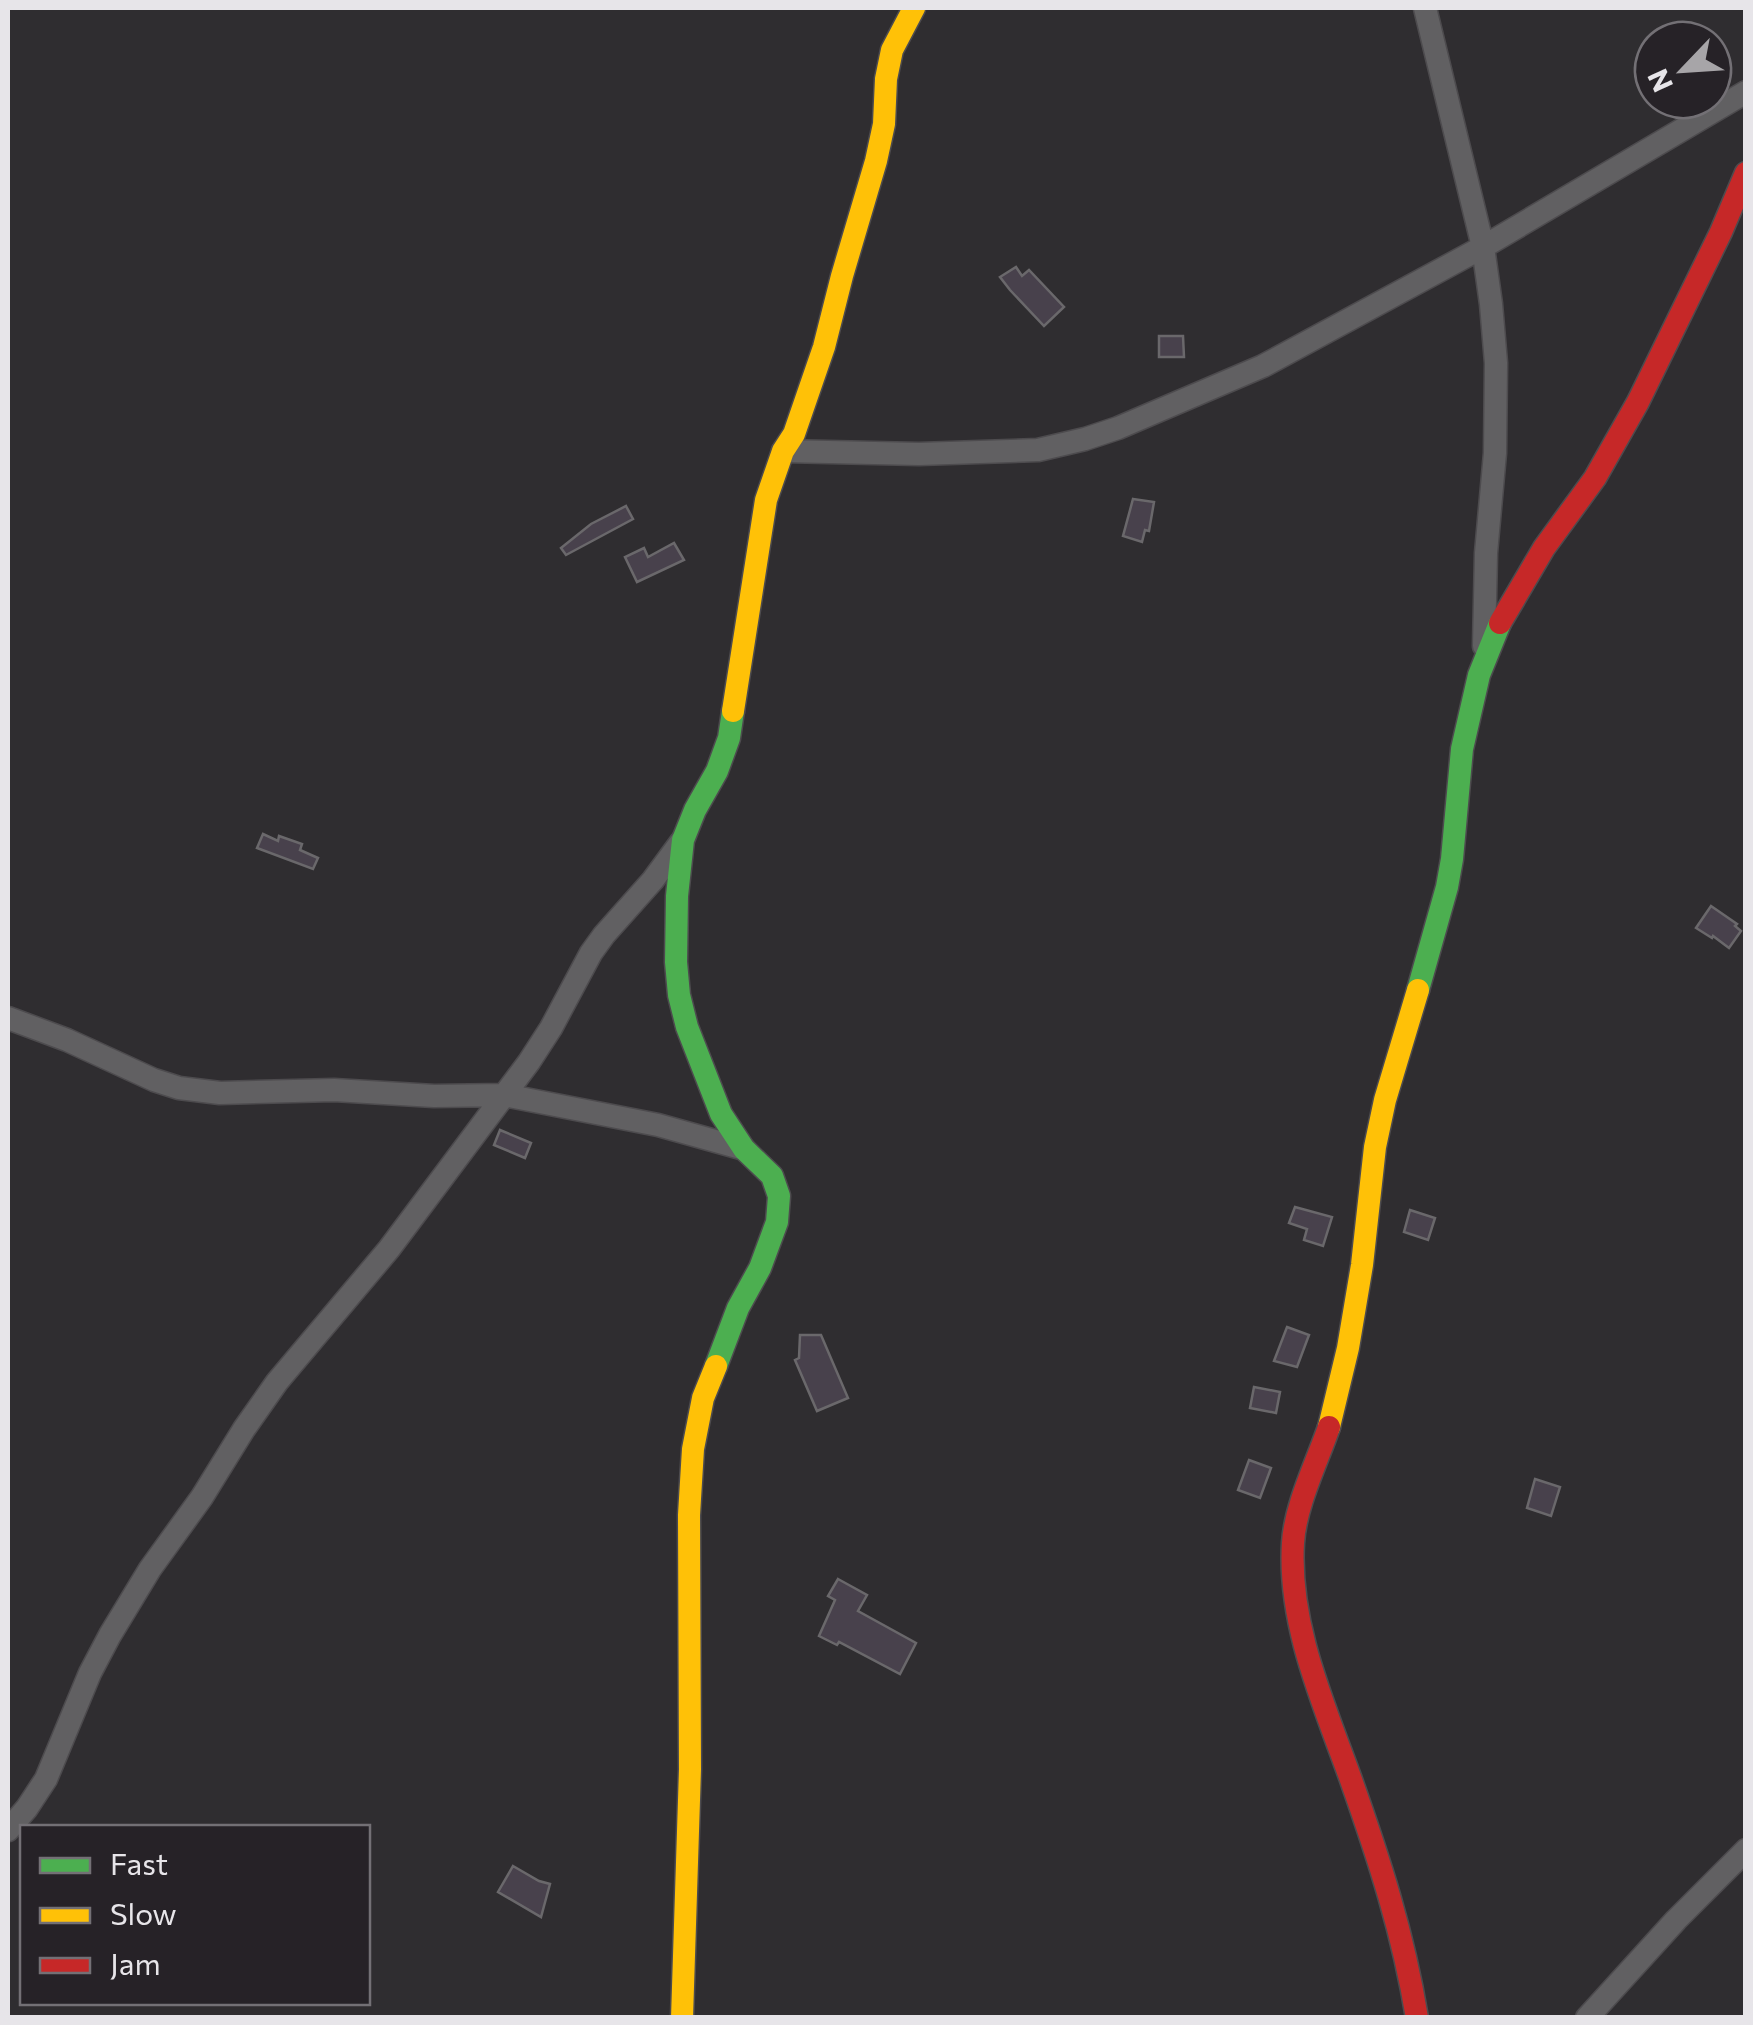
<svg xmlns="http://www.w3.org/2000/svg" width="1753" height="2025" font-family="Commissioner,sans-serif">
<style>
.building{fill:#48414c;stroke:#6a686b;stroke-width:2.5}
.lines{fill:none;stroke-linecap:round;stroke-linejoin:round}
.street-casing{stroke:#4d4b4e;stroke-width:25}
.fast-casing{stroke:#4d4b4e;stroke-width:25}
.slow-casing{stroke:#4d4b4e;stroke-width:25}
.jam-casing{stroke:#4d4b4e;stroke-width:25}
.street{stroke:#616062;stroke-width:22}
.fast{stroke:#4caf50;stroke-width:22}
.slow{stroke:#ffc107;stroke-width:22}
.jam{stroke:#c62828;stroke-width:22}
</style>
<rect width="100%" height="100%" fill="#2f2d30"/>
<path class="building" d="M1016,267L1022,276L1029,270L1064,307L1044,326L1010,290L1000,277Z
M1159,336H1183L1184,357H1159Z
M1133,499L1154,502L1149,531L1145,530L1142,542L1123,536Z
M626,506L633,519L566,555L561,548L591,524Z
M674,543L684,560L637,582L625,557L644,548L648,557Z
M263,834L278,841L279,836L302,844L300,850L318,858L313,869L257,848Z
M1711,906L1737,924L1735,926L1741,931L1729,948L1713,936L1712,938L1696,928Z
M500,1130L531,1143L525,1158L494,1145Z
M1295,1207L1332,1217L1323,1246L1304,1240L1307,1229L1289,1223Z
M1410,1210L1435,1218L1428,1240L1404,1232Z
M1287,1327L1309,1335L1297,1367L1274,1361Z
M800,1335H821L848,1398L817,1411L795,1360L799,1358Z
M1254,1387L1280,1392L1276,1413L1250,1408Z
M1249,1460L1271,1468L1260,1498L1238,1490Z
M1535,1479L1560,1487L1551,1516L1527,1508Z
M838,1579L867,1595L858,1611L916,1643L900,1674L839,1642L837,1645L819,1636L835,1600L828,1596Z
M513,1866L539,1881L550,1884L541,1917L498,1892Z"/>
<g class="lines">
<g class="street-casing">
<path id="street" d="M1425,8L1483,247L1491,304L1496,363L1495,453L1486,553L1484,646
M783,451L919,454L1038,450L1085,439L1118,428L1263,366L1483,247L1746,92
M8,1018L67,1040L154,1080L179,1088L220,1093L334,1090L434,1096L504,1095L658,1125L744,1149
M8,1830L27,1808L46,1779L90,1673L110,1635L150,1569L202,1497L244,1429L277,1382L389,1249L529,1062L551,1028L591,953L604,935L653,880L681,842
M1587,2018L1676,1920L1746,1850"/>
</g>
<g class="fast-casing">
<path id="fast" d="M1418,990L1447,887L1452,859L1462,749L1479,675L1500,623
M716,1366L738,1308L760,1268L777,1222L779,1196L772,1176L744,1149L721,1114L687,1027L679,995L676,962L677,896L683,840L695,810L717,771L729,738L733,711"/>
</g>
<g class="slow-casing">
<path id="slow" d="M733,711L766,500L783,451L794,434L824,347L842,276L876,161L884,124L886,79L892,50L914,8
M1329,1427L1348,1348L1362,1265L1375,1147L1385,1100L1418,990
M682,2018L690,1769L689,1515L693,1449L703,1398L716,1366"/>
</g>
<g class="jam-casing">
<path id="jam" d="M1500,623L1544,548L1595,478L1638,402L1721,232L1746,173
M1329,1427C1317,1462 1295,1506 1293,1543C1288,1624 1323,1702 1350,1777C1379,1859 1403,1932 1417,2018"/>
</g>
<use href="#street" class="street"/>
<use href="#fast" class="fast"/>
<use href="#slow" class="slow"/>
<use href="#jam" class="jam"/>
</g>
<rect width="1753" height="2025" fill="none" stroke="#e7e5e9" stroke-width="20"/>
<rect x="20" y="1825" width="350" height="180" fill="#262227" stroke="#737075" stroke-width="2.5"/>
<rect x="40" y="1858" width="50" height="15" fill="#4caf50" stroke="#737075" stroke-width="2.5"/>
<text x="110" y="1875" font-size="30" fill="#e7e5e9">Fast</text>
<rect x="40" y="1908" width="50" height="15" fill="#ffc107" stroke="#737075" stroke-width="2.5"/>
<text x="110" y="1925" font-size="30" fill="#e7e5e9">Slow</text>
<rect x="40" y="1958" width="50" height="15" fill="#c62828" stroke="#737075" stroke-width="2.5"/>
<text x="110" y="1975" font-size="30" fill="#e7e5e9">Jam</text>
<g transform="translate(1683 70) rotate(245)"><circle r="48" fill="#262227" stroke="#737075" stroke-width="2.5"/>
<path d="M0-8L18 38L0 25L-18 38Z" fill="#a7a5a8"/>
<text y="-15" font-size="28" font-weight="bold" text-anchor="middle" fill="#e7e5e9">N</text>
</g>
</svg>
